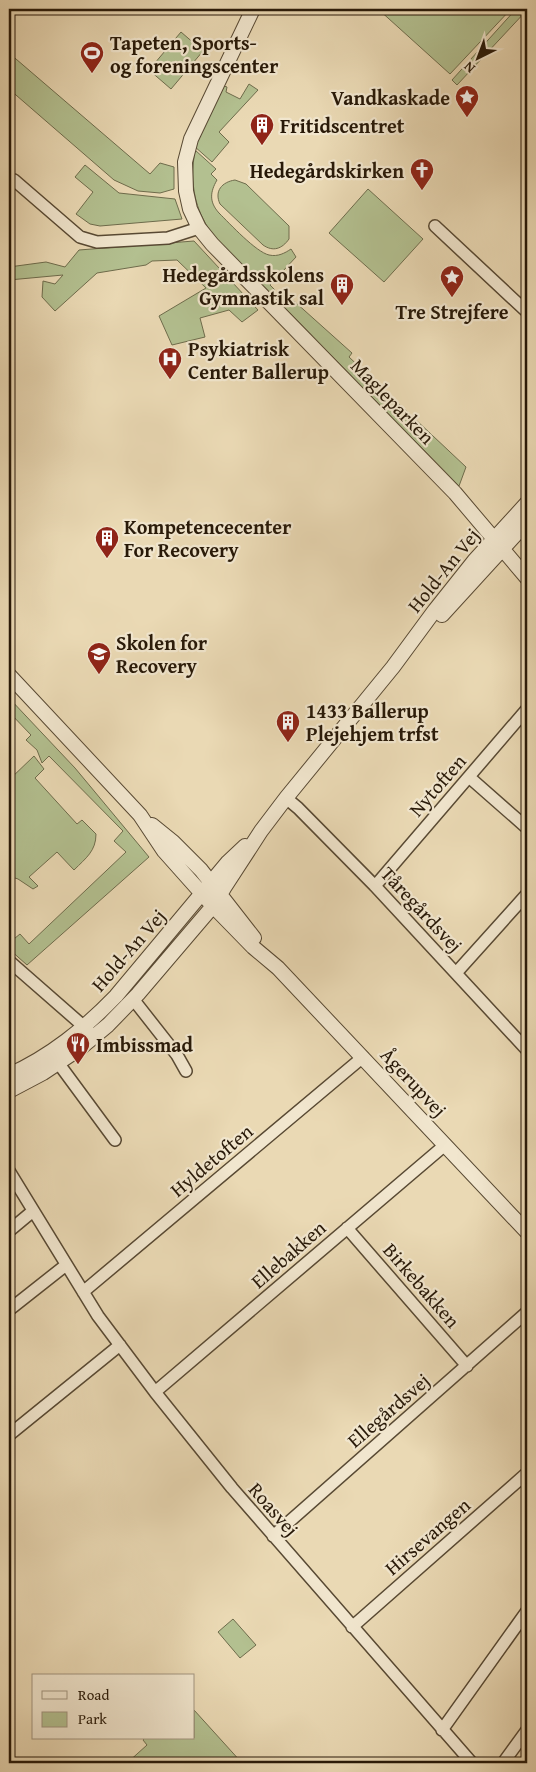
<svg xmlns="http://www.w3.org/2000/svg" width="536" height="1772" font-family="'Gentium Book Plus',serif">
<style>
.green{fill:#b3c090;stroke:#6e6c4c}
.lines{fill:none;stroke-linecap:round;stroke-linejoin:round}
.minor-casing{stroke:#584933;stroke-width:14}
.tertiary-casing{stroke:#584933;stroke-width:16}
.minor{stroke:#f1e6ce;stroke-width:11}
.tertiary{stroke:#f1e6ce;stroke-width:14}
.labels{text-anchor:middle;dominant-baseline:central;stroke-width:4.5;stroke-linejoin:round;paint-order:stroke}
.poi-label{font-size:20px;font-weight:bold;fill:#281908;stroke:#f1e6ce;text-anchor:start}
.street-label{font-size:20px;fill:#281908;stroke:#f1e6ce}
</style>
<rect width="100%" height="100%" fill="#ead9b4"/>
<filter id="stains"><feTurbulence type="fractalNoise" baseFrequency=".004" numOctaves="4"/><feColorMatrix values="0 0 0 0 .2 0 0 0 0 .09 0 0 0 0 .02 0 0 0 .5 -.17"/></filter>
<radialGradient id="worn" r=".72"><stop offset=".6" stop-color="#630" stop-opacity="0"/><stop offset="1" stop-color="#630" stop-opacity=".3"/></radialGradient>
<path class="green" d="M378,9H511L450,74Z
M516,9H527V10L457,85L452,80Z
M181,32L203,51L171,89L149,70Z
M9,53L150,174L160,163L174,167V189L160,193L138,191L114,180L9,89Z
M249,84L258,90L219,132L229,142L212,162L194,146L224,86L227,87L226,92L240,99Z
M195,150L216,169L211,174L217,180C210,192 209,202 219,213C230,224 256,252 269,255C278,257 285,253 291,249L296,257L270,285L275,290L272,293H268C223,246 183,222 195,150Z
M85,165L119,193L175,199L182,219L100,226L90,224L76,214L93,192L75,177Z
M235,180L246,184L289,226V239C282,249 273,252 263,245L220,204C214,191 222,182 235,180Z
M368,189L423,239L384,282L329,233Z
M194,241L258,310L242,322L229,310L200,318L205,337L172,345L159,316L206,288L177,260L152,261L146,265L97,273L55,311L42,297L43,281L55,284L63,275L9,280V267L46,262L65,267L79,250Z
M285,293L352,353L349,357L466,467L459,486L277,300Z
M9,698L75,768L149,857L27,965L9,949V943L20,934L29,944L126,852L114,841L123,831L49,756L42,763L37,750L26,740L31,735L9,712Z
M34,756L44,769L35,778L77,824L82,820L96,834C96,851 86,858 74,870L57,852L29,877L38,886L33,889L18,879L9,876V780Z
M233,1619L256,1645L240,1658L218,1632Z
M194,1710L242,1763H127L147,1745L143,1740L145,1738H194Z"/>
<g class="lines">
<g class="minor-casing">
<path id="minor" d="M14,180L80,237L97,242L168,238L199,228
M435,226L527,312
M469,777L527,828
M286,798L298,808L375,886L527,1050
M375,886L527,709
M9,961L89,1031
M456,973L527,894
M133,999L177,1055L186,1071
M59,1064L115,1140
M9,1171L98,1316L155,1392L232,1488L472,1763
M347,1228L467,1366
M9,1231L33,1211
M83,1292L363,1057
M9,1310L66,1265
M155,1392L445,1145
M9,1435L120,1345
M273,1536L527,1312
M352,1627L527,1473
M442,1730L527,1611
M503,1763L527,1730"/>
</g>
<g class="tertiary-casing">
<path id="tertiary" d="M253,9L191,139L185,162L186,191L190,209L199,228L212,244L455,493L527,578
M442,615L527,522
M9,675L140,815L164,851L213,906L253,947L278,968L527,1232
M152,825L173,842L201,870L254,938
M9,1075C51,1056 84,1029 116,996L228,862L245,846
M9,1091L43,1073L79,1049L108,1025L138,994L213,906L224,888L261,831L286,798L393,667L435,610L474,561L527,503"/>
</g>
<use href="#minor" class="minor"/>
<use href="#tertiary" class="tertiary"/>
</g>
<defs>
<g id="stadium-pin" transform="scale(1.25)"><path d="M0 17L-7.5 6A9.5 9.5 0 1 1 7.5 6Z" fill="#8f2418" stroke="#f1e6ce"/><path d="M0-5a6.5 5 0 1 0 0 10a6.5 5 0 1 0 0-10ZM-3.5-1.8h7v3.6h-7Z" fill="#fff"/></g>
<g id="sight-pin" transform="scale(1.25)"><path d="M0 17L-7.5 6A9.5 9.5 0 1 1 7.5 6Z" fill="#8f2418" stroke="#f1e6ce"/><path d="M0-6L1.8-2.2L6-1.7L2.9 1.2L3.7 5.4L0 3.3L-3.7 5.4L-2.9 1.2L-6-1.7L-1.8-2.2Z" fill="#fff"/></g>
<g id="building-pin" transform="scale(1.25)"><path d="M0 17L-7.5 6A9.5 9.5 0 1 1 7.5 6Z" fill="#8f2418" stroke="#f1e6ce"/><path d="M-4-6H4V6H1V3H-1V6H-4ZM-2.5-4.3h1.7v1.8h-1.7ZM.8-4.3h1.7v1.8H.8ZM-2.5-1h1.7V.8h-1.7ZM.8-1h1.7V.8H.8Z" fill="#fff"/></g>
<g id="church-pin" transform="scale(1.25)"><path d="M0 17L-7.5 6A9.5 9.5 0 1 1 7.5 6Z" fill="#8f2418" stroke="#f1e6ce"/><path d="M-1.2-6h2.4v3.5h3.3v2.4h-3.3V6h-2.4V-.1h-3.3v-2.4h3.3Z" fill="#fff"/></g>
<g id="hospital-pin" transform="scale(1.25)"><path d="M0 17L-7.5 6A9.5 9.5 0 1 1 7.5 6Z" fill="#8f2418" stroke="#f1e6ce"/><path d="M-5-5h3v3.5h4V-5h3V5h-3V1.5h-4V5h-3Z" fill="#fff"/></g>
<g id="school-pin" transform="scale(1.25)"><path d="M0 17L-7.5 6A9.5 9.5 0 1 1 7.5 6Z" fill="#8f2418" stroke="#f1e6ce"/><path d="M0-5L7-2L0 1L-7-2ZM-4 1L0 2.5L4 1V4Q0 6-4 4Z" fill="#fff"/></g>
<g id="restaurant-pin" transform="scale(1.25)"><path d="M0 17L-7.5 6A9.5 9.5 0 1 1 7.5 6Z" fill="#8f2418" stroke="#f1e6ce"/><path d="M-5-6h1v4h1v-4h1v4h1v-4h1v5L-1.5 .5V6h-2V.5L-5-1ZM5-6V6H3V1.5H1.5Q1.5-4 5-6Z" fill="#fff"/></g>
</defs>
<g fill-rule="evenodd">
<use href="#stadium-pin" x="92" y="53"/>
<use href="#sight-pin" x="467" y="97"/>
<use href="#building-pin" x="262" y="125"/>
<use href="#church-pin" x="422" y="170"/>
<use href="#sight-pin" x="452" y="277"/>
<use href="#building-pin" x="342" y="285"/>
<use href="#hospital-pin" x="170" y="359"/>
<use href="#building-pin" x="107" y="538"/>
<use href="#school-pin" x="99" y="654"/>
<use href="#building-pin" x="288" y="722"/>
<use href="#restaurant-pin" x="78" y="1044"/>
</g>
<g class="labels">
<g class="poi-label">
<text x="110" y="42">Tapeten, Sports-<tspan x="110" dy="23">og foreningscenter</tspan></text>
<text x="450" y="97" text-anchor="end">Vandkaskade</text>
<text x="280" y="125">Fritidscentret</text>
<text x="404" y="170" text-anchor="end">Hedegårdskirken</text>
<text x="324" y="274" text-anchor="end">Hedegårdsskolens<tspan x="324" dy="23">Gymnastik sal</tspan></text>
<text x="452" y="311" text-anchor="middle">Tre Strejfere</text>
<text x="188" y="348">Psykiatrisk<tspan x="188" dy="23">Center Ballerup</tspan></text>
<text x="124" y="526">Kompetencecenter<tspan x="124" dy="23">For Recovery</tspan></text>
<text x="116" y="642">Skolen for<tspan x="116" dy="23">Recovery</tspan></text>
<text x="306" y="710">1433 Ballerup<tspan x="306" dy="23">Plejehjem trfst</tspan></text>
<text x="96" y="1044">Imbissmad</text>
</g>
<g class="street-label">
<text transform="translate(393 401) rotate(46)">Magleparken</text>
<text transform="translate(443 570) rotate(-51)">Hold-An Vej</text>
<text transform="translate(437 785) rotate(-49)">Nytoften</text>
<text transform="translate(422 909) rotate(47)">Tåregårdsvej</text>
<text transform="translate(128 950) rotate(-49)">Hold-An Vej</text>
<text transform="translate(414 1082) rotate(47)">Ågerupvej</text>
<text transform="translate(211 1160) rotate(-40)">Hyldetoften</text>
<text transform="translate(288 1254) rotate(-41)">Ellebakken</text>
<text transform="translate(422 1285) rotate(49)">Birkebakken</text>
<text transform="translate(388 1410) rotate(-41)">Ellegårdsvej</text>
<text transform="translate(274 1509) rotate(49)">Roasvej</text>
<text transform="translate(427 1536) rotate(-41)">Hirsevangen</text>
</g>
</g>
<rect width="536" height="1772" fill="none" stroke="#ead9b4" stroke-width="30"/>
<rect x="10" y="10" width="516" height="1752" fill="none" stroke="#281908" stroke-width="2.5"/>
<rect x="15" y="15" width="506" height="1742" fill="none" stroke="#281908"/>
<rect x="32" y="1674" width="162" height="65" fill="#f1e6ce" stroke="#a1947f"/>
<rect x="42" y="1691" width="25" height="8" fill="#f1e6ce" stroke="#a1947f"/>
<text x="78" y="1700" font-size="15" fill="#281908">Road</text>
<rect x="42" y="1712" width="25" height="15" fill="#b3c090" stroke="#a1947f"/>
<text x="78" y="1724" font-size="15" fill="#281908">Park</text>
<g transform="translate(478 58) rotate(222)" stroke="#f1e6ce" stroke-width="4" paint-order="stroke">
<path d="M0-4L9 19L0 12L-9 19Z" fill="#281908"/>
<text y="-8" font-size="14" font-weight="bold" text-anchor="middle" fill="#281908">N</text>
</g>
<rect width="100%" height="100%" filter="url(#stains)"/>
<rect width="100%" height="100%" fill="url(#worn)"/>
</svg>
